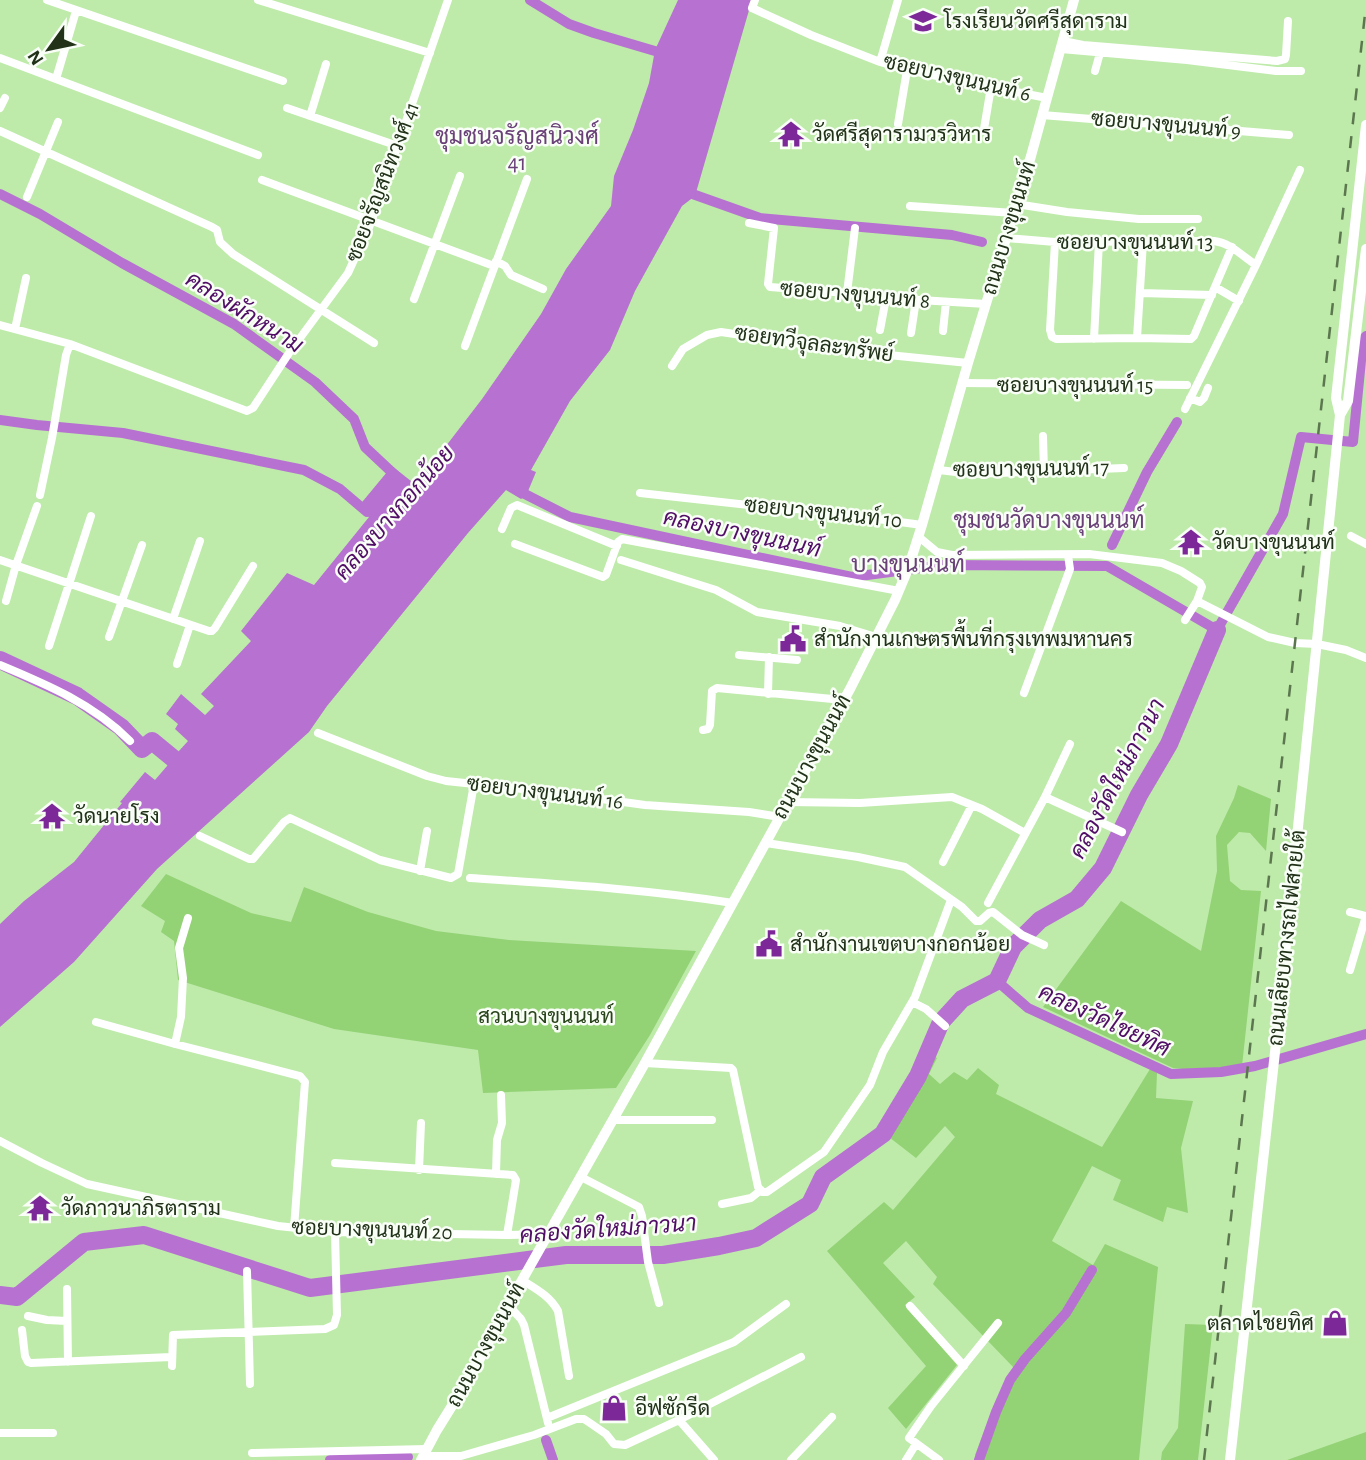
<svg xmlns="http://www.w3.org/2000/svg" width="1366" height="1460" font-family="'Alegreya Sans',Sarabun,sans-serif">
<style>
.green{fill:#94d276}
.water{fill:#b772d1}
.lines{fill:none;stroke-linecap:round;stroke-linejoin:round}
.canal{stroke:#b772d1;stroke-width:10}
.river{stroke:#b772d1;stroke-width:18}
.minor{stroke:#fff;stroke-width:8}
.tertiary{stroke:#fff;stroke-width:10}
.secondary{stroke:#fff;stroke-width:10}
.rail{stroke:#5c774f;stroke-width:2.5;stroke-dasharray:12 12;stroke-linecap:butt}
.labels{text-anchor:middle;dominant-baseline:central;stroke-width:5;stroke-linejoin:round;paint-order:stroke}
.poi-label{font-size:21px;fill:#213219;stroke:#f9fef7;text-anchor:start}
.street-label{font-size:21px;fill:#213219;stroke:#f9fef7}
.park-label{font-size:21px;fill:#29441b;stroke:#f9fef7}
.neighbourhood-label{font-size:23px;fill:#694078;stroke:#f9fef7}
.water-label{font-size:23px;font-style:italic;fill:#510e66;stroke:#f9fef7}
.quarter-label{font-size:24px;fill:#694078;stroke:#f9fef7}
</style>
<rect width="100%" height="100%" fill="#beebaa"/>
<path class="green" d="M1238,785L1271,799L1266,851L1250,833L1239,832L1227,845L1230,881L1241,890L1261,891L1242,1066L1193,1070L1173,1068L1043,1007L1121,901L1201,951L1217,871L1216,836L1234,798Z
M166,874L251,913L291,922L304,887L368,912L436,931L509,940L696,951L650,1035L616,1088L483,1093L478,1050L334,1029L178,980L174,941L161,932L165,921L141,906Z
M924,1051L937,1058L929,1074L940,1084L954,1072L967,1080L978,1068L999,1085L996,1094L1102,1147L1150,1069L1157,1073L1156,1098L1193,1101L1181,1148L1188,1213L1167,1207L1163,1222L1113,1200L1121,1180L1092,1166L1052,1241L1093,1265L1105,1244L1158,1267L1139,1460H983L975,1455L996,1400L1014,1368L933,1284L937,1277L906,1241L883,1263L915,1297L905,1305L957,1365L906,1429L888,1408L926,1366L827,1251L884,1202L893,1210L955,1137L945,1126L916,1158L885,1134Z
M1185,1324L1213,1325L1198,1460H1161L1162,1452L1178,1428Z
M1366,1432V1460H1287Z"/>
<path class="water" d="M678,0H752L695,196L682,206L635,291L610,350L570,401L531,470L536,472L526,496L521,499L506,490L468,533L327,706L309,732L157,869L74,962L0,1027V924L24,901L74,862L122,803L120,802L145,772L155,780L173,759L170,756L175,749L178,752L188,741L175,729L178,724L166,714L181,694L205,715L214,706L201,694L251,641L241,631L287,573L314,585L369,517L358,507L392,466L416,485L482,399L541,314L566,269L611,206L614,176L633,130L649,83L655,50Z"/>
<g class="lines">
<path class="canal" d="M530,0L569,24L594,33L665,54
M684,191L760,218L952,235L982,242
M0,194L40,214L122,263L234,324L315,382L354,419L365,447L398,478
M0,420L37,425L123,433L304,470L340,489L367,512
M517,490L570,517L852,577L944,565L1107,566L1217,630L1283,514L1301,437L1353,442L1363,340L1366,336
M1112,545L1147,472L1177,422
M997,981L1028,1008L1171,1074L1221,1072L1255,1066L1366,1034
M546,1440L553,1460
M330,1460L408,1457
M979,1460L996,1412L1010,1380L1025,1359L1066,1313L1092,1270"/>
<path class="river" d="M0,660L77,696L121,727L142,749L152,741L186,769
M0,1295L17,1297L84,1242L144,1235L310,1288L566,1255H663L719,1246L756,1238L810,1204L823,1177L883,1134L918,1076L941,1022L962,999L997,981L1013,947L1040,920L1077,899L1103,868L1139,795L1169,744L1217,630"/>
<path class="minor" d="M47,0L283,81
M258,0L430,53
M755,0L752,8L811,35L880,62L907,70L1047,98
M1063,41L1083,45L1277,61L1285,59L1286,55L1288,21
M1061,49L1187,60L1276,71H1301
M0,58L258,155
M880,62L898,0
M1095,71L1100,53
M56,79L76,11
M0,108L5,98
M287,108L398,146
M1042,115L1289,135
M310,116L326,64
M898,124L907,70
M984,129L991,87
M0,131L212,227L217,230L220,242L233,254L374,343
M262,180L494,266
M27,197L58,122
M1016,204L1067,212L1139,219H1198
M910,206L1014,213
M749,223L774,228L768,284L770,287L847,293L886,298L986,304
M1006,238L1055,242L1214,241C1231,243 1242,256 1256,265
M1055,242L1050,330L1052,337L1056,339L1137,338L1191,339L1194,336L1232,247
M496,261L505,266L511,275L543,289
M1215,287L1239,301
M847,293L855,228
M1141,293L1212,295
M414,299L460,176
M0,325L70,344
M15,329L26,278
M880,330L886,298
M943,331L946,302
M911,333L916,300
M1137,338L1143,242
M1094,339L1099,242
M465,346L527,179
M672,366L683,349L707,335L721,332L849,351L968,363
M962,383L1187,385
M1190,398L1200,402L1204,398L1208,388
M1185,409L1256,265L1300,170
M1043,436L1044,471
M939,470L972,474L1124,468
M640,493L776,508L811,510L922,525
M40,495L52,438L66,355L70,344L247,411L253,408L289,353L348,273L370,225L448,0
M502,529L511,508L517,505L617,546
M1351,536L1366,544
M919,537L937,552L952,555L1089,554L1162,563L1181,571L1200,583L1202,587L1197,601L1185,620
M515,544L603,577L606,575L618,542L622,539L899,591
M0,560L209,631H212L215,628L253,566
M621,560L716,590L757,612L840,626L876,637
M6,601L16,565L37,506
M1197,601L1268,637L1295,643L1317,644L1346,650L1366,658
M173,619L200,541
M109,637L142,545
M49,646L91,516
M739,655L797,660
M177,664L190,625
M0,665C48,685 93,704 130,741
M1024,693L1070,569L1068,555
M768,694L769,657
M703,730L708,729L710,725L712,691L717,688L843,700
M318,733L427,776L446,781L550,792L645,805L749,812L780,817
M1045,797L1122,832
M788,802L860,803L952,797L982,809L1025,833
M200,836L249,859H253L284,822L290,818L380,860L451,878L458,874L474,784
M766,843L858,857L905,867L962,907L976,921H980L989,913L993,912L1022,935L1044,945
M943,862L972,805
M420,871L427,831
M470,878C558,884 646,889 733,903
M988,903L1045,797L1070,744
M1350,912L1366,916
M1350,970L1366,916
M912,1002L926,1009L945,1026
M96,1022L175,1044L300,1076L305,1082L294,1228
M175,1044L181,1017L183,978L179,948L188,918
M645,1063L731,1068L733,1070L758,1187L762,1192H767L824,1152L870,1085L883,1052L915,997L951,900
M613,1120H712
M0,1141L42,1163L87,1184L278,1226L335,1232L507,1235L549,1234
M335,1163L513,1175L516,1180L507,1235
M419,1170L421,1123
M496,1174L497,1140L502,1123L501,1095
M581,1177L639,1207L642,1216L648,1262L659,1303
M722,1204L751,1198L761,1190
M247,1271L250,1384
M522,1280C536,1289 550,1296 558,1311L569,1376
M67,1289L68,1362
M508,1305L521,1319L524,1325L548,1423
M910,1306L964,1366
M28,1316L47,1320L67,1321
M22,1330L25,1356L28,1362L31,1363L171,1357
M172,1366L173,1335L325,1329L334,1325L337,1315L335,1232
M547,1418L734,1342L786,1304
M679,1420L801,1357
M0,1433H53
M252,1453L427,1449
M423,1456H461L534,1435L576,1419H584L590,1423L606,1434L614,1444L625,1445L679,1420L714,1460
M791,1460L832,1417
M906,1460L916,1444
M939,1460L909,1438L931,1406L998,1323"/>
<path class="tertiary" d="M421,1460L437,1430L473,1372L508,1305L645,1063L850,689L895,600L908,569L922,525L968,363L1031,156L1074,0"/>
<path class="secondary" d="M1340,415L1348,401L1366,249
M1230,1460L1276,1043L1340,415L1336,398L1366,125"/>
<path class="rail" d="M1204,1460L1366,5"/>
</g>
<defs>
<g id="school-bare" transform="scale(2.1)"><path d="M0-5L7-2L0 1L-7-2ZM-4 1L0 2.5L4 1V4Q0 6-4 4Z" fill="#7c2898" stroke="#f9fef7" stroke-width="2.5" paint-order="stroke"/></g>
<g id="temple-bare" transform="scale(2.1)"><path d="M0-6L5-2H3V0L6.5 2.5H4V6H1.5V3h-3V6H-4V2.5H-6.5L-3 0V-2H-5Z" fill="#7c2898" stroke="#f9fef7" stroke-width="2.5" paint-order="stroke"/></g>
<g id="civic-bare" transform="scale(2.1)"><path d="M-.6-6.5H3V-4.5H.6V-3L4-1V1h2V6H-6V1h2V-1L-.6-3ZM-1.2 2.5V6h2.4V2.5Z" fill="#7c2898" stroke="#f9fef7" stroke-width="2.5" paint-order="stroke"/></g>
<g id="shop-bare" transform="scale(2.1)"><path d="M-5-2.5h2.3a2.7 3.5 0 0 1 5.4 0H5L5.5 6h-11ZM-1.5-2.5h3a1.5 2.3 0 0 0-3 0Z" fill="#7c2898" stroke="#f9fef7" stroke-width="2.5" paint-order="stroke"/></g>
</defs>
<g fill-rule="evenodd">
<use href="#school-bare" x="923" y="21"/>
<use href="#temple-bare" x="791" y="134"/>
<use href="#temple-bare" x="1191" y="542"/>
<use href="#civic-bare" x="793" y="639"/>
<use href="#temple-bare" x="52" y="816"/>
<use href="#civic-bare" x="769" y="944"/>
<use href="#temple-bare" x="40" y="1208"/>
<use href="#shop-bare" x="1335" y="1323"/>
<use href="#shop-bare" x="614" y="1408"/>
</g>
<g class="labels">
<g class="poi-label">
<text x="944" y="21">โรงเรียนวัดศรีสุดาราม</text>
<text x="812" y="134">วัดศรีสุดารามวรวิหาร</text>
<text x="1212" y="542">วัดบางขุนนนท์</text>
<text x="814" y="639">สำนักงานเกษตรพื้นที่กรุงเทพมหานคร</text>
<text x="73" y="816">วัดนายโรง</text>
<text x="790" y="944">สำนักงานเขตบางกอกน้อย</text>
<text x="61" y="1208">วัดภาวนาภิรตาราม</text>
<text x="1314" y="1323" text-anchor="end">ตลาดไชยทิศ</text>
<text x="635" y="1408">อีฟซักรีด</text>
</g>
<g class="street-label">
<text transform="translate(957 78) rotate(13)">ซอยบางขุนนนท์ 6</text>
<text transform="translate(1166 125) rotate(5)">ซอยบางขุนนนท์ 9</text>
<text transform="translate(383 182) rotate(-69)">ซอยจรัญสนิทวงศ์ 41</text>
<text transform="translate(1009 228) rotate(-73)">ถนนบางขุนนนท์</text>
<text x="1135" y="242">ซอยบางขุนนนท์ 13</text>
<text transform="translate(855 295) rotate(5)">ซอยบางขุนนนท์ 8</text>
<text transform="translate(814 344) rotate(8)">ซอยทวีจุลละทรัพย์</text>
<text x="1075" y="385">ซอยบางขุนนนท์ 15</text>
<text transform="translate(1031 469) rotate(-1)">ซอยบางขุนนนท์ 17</text>
<text transform="translate(823 513) rotate(6)">ซอยบางขุนนนท์ 10</text>
<text transform="translate(812 757) rotate(-61)">ถนนบางขุนนนท์</text>
<text transform="translate(545 793) rotate(7)">ซอยบางขุนนนท์ 16</text>
<text transform="translate(1287 938) rotate(-84)">ถนนเลียบทางรถไฟสายใต้</text>
<text transform="translate(372 1230) rotate(2)">ซอยบางขุนนนท์ 20</text>
<text transform="translate(486 1345) rotate(-61)">ถนนบางขุนนนท์</text>
</g>
<g class="park-label">
<text x="546" y="1016">สวนบางขุนนนท์</text>
</g>
<g class="neighbourhood-label">
<text x="517" y="137">ชุมชนจรัญสนิวงศ์<tspan x="517" dy="26">41</tspan></text>
<text x="1049" y="521">ชุมชนวัดบางขุนนนท์</text>
</g>
<g class="water-label">
<text transform="translate(244 313) rotate(32)">คลองผักหนาม</text>
<text transform="translate(395 513) rotate(-49)">คลองบางกอกน้อย</text>
<text transform="translate(742 534) rotate(12)">คลองบางขุนนนท์</text>
<text transform="translate(1118 779) rotate(-62)">คลองวัดใหม่ภาวนา</text>
<text transform="translate(1104 1021) rotate(25)">คลองวัดไชยทิศ</text>
<text transform="translate(608 1230) rotate(-4)">คลองวัดใหม่ภาวนา</text>
</g>
<g class="quarter-label">
<text x="908" y="565">บางขุนนนท์</text>
</g>
</g>
<g transform="translate(49 49) rotate(237)" stroke="#f9fef7" stroke-width="5" paint-order="stroke">
<path d="M0-5L12 26L0 18L-12 26Z" fill="#213219"/>
<text y="-10" font-size="19" font-weight="bold" text-anchor="middle" fill="#213219">N</text>
</g>
</svg>
